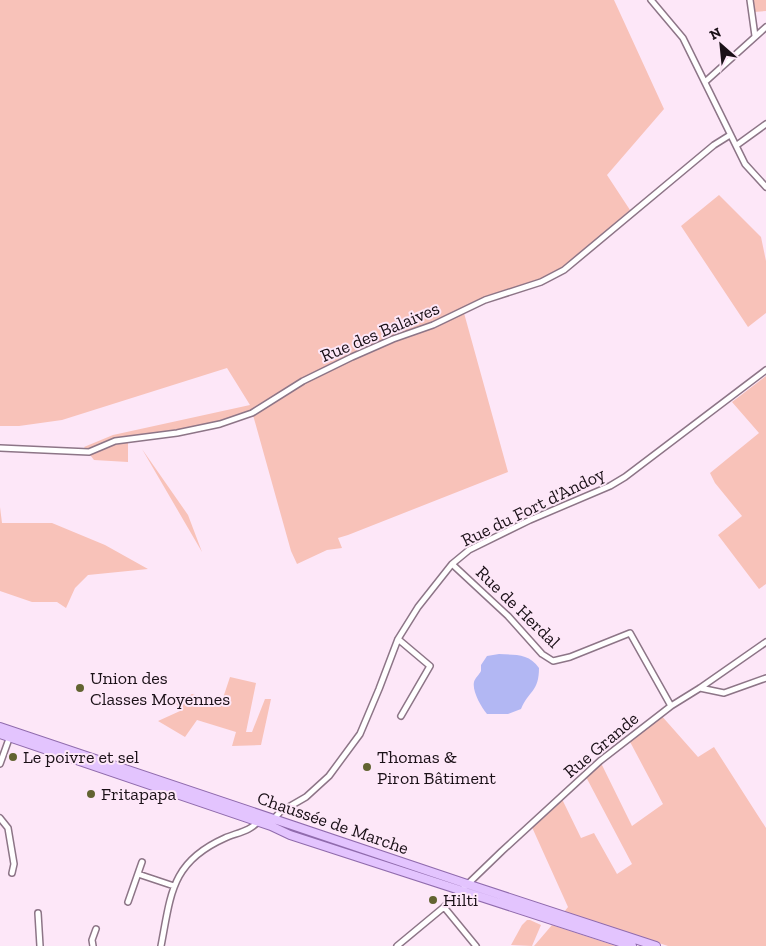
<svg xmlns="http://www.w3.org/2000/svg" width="766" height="946" font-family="'Zilla Slab',serif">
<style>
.green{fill:#f8c2b9}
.water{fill:#b2b7f3}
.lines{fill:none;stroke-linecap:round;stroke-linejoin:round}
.minor-casing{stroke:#8d7587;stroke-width:8}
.primary-casing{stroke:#906bad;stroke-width:10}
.minor{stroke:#fff;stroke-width:5}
.primary{stroke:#e3c4fe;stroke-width:8}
.poi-dot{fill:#626331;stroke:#fde7f8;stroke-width:2}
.labels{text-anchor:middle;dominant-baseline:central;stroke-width:4;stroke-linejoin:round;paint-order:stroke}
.street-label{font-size:18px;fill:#1a1017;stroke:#fde7f8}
.poi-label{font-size:18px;fill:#1a1017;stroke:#fde7f8;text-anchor:start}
</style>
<rect width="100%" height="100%" fill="#fde7f8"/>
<path class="green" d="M0,0H614L664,109L607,175L630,210L562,269L552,276L433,323L301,380L252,413L220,424L128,439V462L94,460L84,447L113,435L250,405L227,368L62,420L19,426H0Z
M753,0H766V11L754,12Z
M719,195L761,237L766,261V313L748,327L681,226Z
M464,313L508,472L348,535L338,538L342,548L327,550L297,564L291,551L253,415L303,383L352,358Z
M766,376V584L759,589L718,535L742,516L715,483L710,473L759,433L732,402Z
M142,449L188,515L202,552Z
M0,507L2,523H52L105,545L148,569L88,575L75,588L66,608L57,602H32L0,591Z
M230,677L256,683L246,732H252L265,699H271L261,745L232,746L236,732L197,720L185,737L158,721L180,711L176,703L192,694L221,704Z
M660,714L698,757L714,747L766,828V946H668L564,912L568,907L531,825L561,797L581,838L594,833L617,874L632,864L585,775L600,761L632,826L663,804L628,738Z
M527,920H530L541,925L532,946L511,945L522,925Z
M552,925L616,946H534Z"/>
<path class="water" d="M499,654C515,655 529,653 539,668C539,692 529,690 521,709L508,714H487C481,707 472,691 474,682C475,678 479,675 481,671V665L487,656Z"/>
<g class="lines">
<g class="minor-casing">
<path id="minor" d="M651,0L683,38L745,164L766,187
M750,0L755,36
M705,82L766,27
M737,145L766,124
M0,448L89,452L115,441L177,433L220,424L252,413L303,381L352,357L393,339L433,325L485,300L541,282L564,270L714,145L730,135
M452,564L508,616L542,654L553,661L570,657L630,633L671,706
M398,639L430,666L401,716
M700,688L724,693L766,678
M0,764L10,736
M0,818L8,828L14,864L12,873
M272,821L280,812L306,797L329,776L360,734L379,689L398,639L418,607L452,564L469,550L530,520L610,486L625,477L766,370
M138,874L174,886
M128,902L142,862
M444,907L476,946
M38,913L40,946
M93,946L92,940L96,929
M161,946C171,894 171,862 225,838C236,833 252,831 259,820
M397,946L444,907L502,851L600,761L671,706L700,688L766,642"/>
</g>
<g class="primary-casing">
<path id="primary" d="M0,727L467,884L656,946
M0,734L271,826L290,835L632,946"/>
</g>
<use href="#minor" class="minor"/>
<use href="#primary" class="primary"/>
</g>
<g class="poi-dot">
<circle cx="80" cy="688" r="5"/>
<circle cx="13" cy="757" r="5"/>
<circle cx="367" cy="767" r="5"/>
<circle cx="91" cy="794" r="5"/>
<circle cx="433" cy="900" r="5"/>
</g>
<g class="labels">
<g class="street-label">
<text transform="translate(380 332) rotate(-23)">Rue des Balaives</text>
<text transform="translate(533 507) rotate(-26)">Rue du Fort d'Andoy</text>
<text transform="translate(518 607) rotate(44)">Rue de Herdal</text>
<text transform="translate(601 745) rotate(-40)">Rue Grande</text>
<text transform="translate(333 823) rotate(19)">Chaussée de Marche</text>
</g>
<g class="poi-label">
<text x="90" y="678">Union des<tspan x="90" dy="21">Classes Moyennes</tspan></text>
<text x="23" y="757">Le poivre et sel</text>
<text x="377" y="757">Thomas &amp;<tspan x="377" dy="21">Piron Bâtiment</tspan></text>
<text x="101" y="794">Fritapapa</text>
<text x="443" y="900">Hilti</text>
</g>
</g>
<g transform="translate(721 45) rotate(333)" stroke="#fde7f8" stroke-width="4" paint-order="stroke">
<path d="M0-4L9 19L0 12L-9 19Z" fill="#1a1017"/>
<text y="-8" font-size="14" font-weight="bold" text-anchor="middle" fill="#1a1017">N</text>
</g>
</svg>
